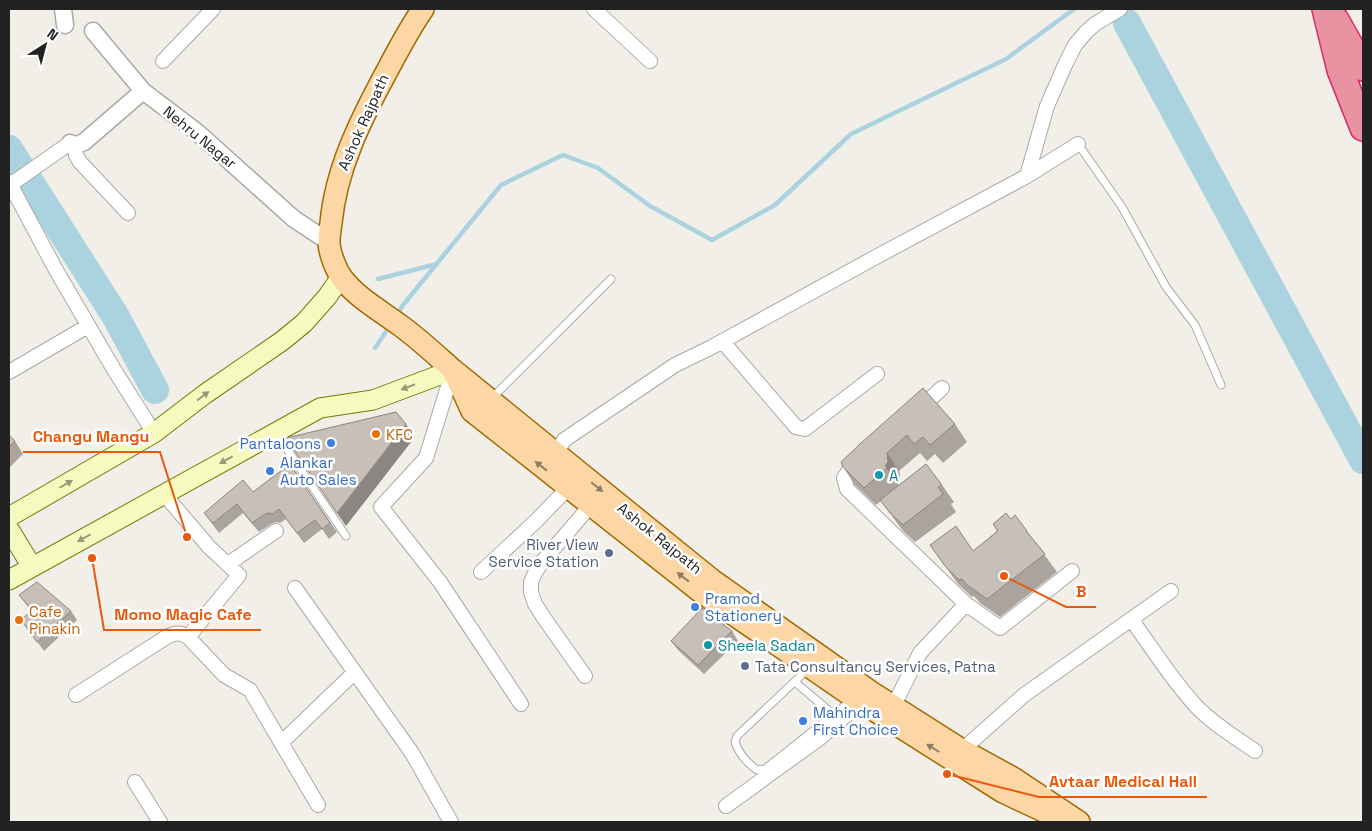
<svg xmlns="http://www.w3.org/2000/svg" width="1372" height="831" font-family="'Space Grotesk',sans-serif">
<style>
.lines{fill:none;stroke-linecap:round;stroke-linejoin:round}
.stream{stroke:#aad3df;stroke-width:4.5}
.river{stroke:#aad3df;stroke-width:28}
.service-casing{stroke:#a9a9a9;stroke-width:9}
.minor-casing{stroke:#a9a9a9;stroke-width:16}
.tertiary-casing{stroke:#a9a9a9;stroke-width:19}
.secondary-casing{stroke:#707d05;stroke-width:21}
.primary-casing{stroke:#a06b00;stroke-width:24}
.motorway-casing{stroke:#dc2a67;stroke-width:28}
.service{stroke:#fff;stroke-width:7}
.minor{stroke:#fff;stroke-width:14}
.tertiary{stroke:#fff;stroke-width:16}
.secondary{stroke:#f7fabf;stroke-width:19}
.primary{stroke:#fcd6a4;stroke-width:21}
.motorway{stroke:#e892a2;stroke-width:25}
.wall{fill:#aba49e}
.shaded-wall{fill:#8b8681}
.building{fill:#c7bfb8;stroke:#8b8681}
.oneway{fill:#979978}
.oneway2{fill:#8f7c63}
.food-dot{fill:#e8710a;stroke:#fff;stroke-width:2}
.shop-dot{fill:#3f7fe0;stroke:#fff;stroke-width:2}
.culture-dot{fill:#0f9aa8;stroke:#fff;stroke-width:2}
.service-dot{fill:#5c6f8a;stroke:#fff;stroke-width:2}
.labels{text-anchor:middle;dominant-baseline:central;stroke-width:5;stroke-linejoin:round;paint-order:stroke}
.street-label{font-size:15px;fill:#222;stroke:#fff}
.food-label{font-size:15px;fill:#c56008;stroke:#fff;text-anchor:start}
.shop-label{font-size:15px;fill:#366cbe;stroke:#fff;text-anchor:start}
.culture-label{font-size:15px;fill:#0d838f;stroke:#fff;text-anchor:start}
.service-label{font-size:15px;fill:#4e5e75;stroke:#fff;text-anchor:end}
.leader{fill:none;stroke:#e8590c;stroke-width:2}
.callout-dot{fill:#e8590c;stroke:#fff;stroke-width:2}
.callout-label{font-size:16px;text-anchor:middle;font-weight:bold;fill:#e8590c;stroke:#fff;stroke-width:5;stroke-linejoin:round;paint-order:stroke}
</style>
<rect width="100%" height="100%" fill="#f2efe9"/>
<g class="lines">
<path class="stream" d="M378,279L437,264
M396,316L403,305L501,185L563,155L598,168L650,206L712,240L775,205L851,134L1006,59L1074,9
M375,348L391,324"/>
<path class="river" d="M1127,23L1363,460
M9,149L116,317L155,390"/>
<g class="service-casing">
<path id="service" d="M1078,144L1122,207L1166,287L1195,325L1221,385
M491,399L611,279
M276,433L346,536
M808,669L737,736L735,742C739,754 746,762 757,770L765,769L852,700
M795,682L834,715"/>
</g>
<g class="minor-casing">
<path id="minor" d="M594,9L650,61
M163,61L213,9
M74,146L76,155L80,162L128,213
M1027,176L1047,106L1065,65L1075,45L1086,32L1095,24L1120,9
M9,182L56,270L113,368L154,433
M10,185L70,143
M723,342L796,427L805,429L877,374
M453,370L426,458L381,507L440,582L521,704
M9,372L88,326
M918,410L942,388
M556,453L564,440L675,365L710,348L874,258L1027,176L1078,144
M860,460L850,469L844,478L847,489L966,604L920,653L893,707
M164,494L209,547L239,575L188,637
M228,564L276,531
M481,572L535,522L569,487
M295,588L412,753L451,822
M966,604L1000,628L1072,571
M1131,619C1152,648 1172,680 1196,706C1213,724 1235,737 1255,751
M585,676L544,618L535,604L531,592V582L535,573L542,562L591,505
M76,695L168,636C176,633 180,632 188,637L224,675L250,690L318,805
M282,742L355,672
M957,756L962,750L1024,695L1171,591
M135,782L160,822
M726,806L820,738L867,697"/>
</g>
<g class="tertiary-casing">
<path id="tertiary" d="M63,9L65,25
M93,31L143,91
M70,143L74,146L84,142L143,91L197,132L294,219L329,242"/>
</g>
<g class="secondary-casing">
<path id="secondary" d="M9,517L154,433L205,394L282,341L304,323L327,297L341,277
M9,529L32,567
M9,580L320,408L373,400L453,370"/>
</g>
<g class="primary-casing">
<path id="primary" d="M423,9C409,29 398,50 387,71C361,119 336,169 331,223C330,229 329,236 329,242C329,252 336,270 342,278C357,298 381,311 401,326C419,339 436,355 453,370
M1067,822L1003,792L855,698L701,592L472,411L453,370L712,580L871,692L962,750L1013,778L1079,822"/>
</g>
<g class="motorway-casing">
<path id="motorway" d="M1325,9L1340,70L1363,128
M1336,20L1363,68"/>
</g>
<use href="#service" class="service"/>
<use href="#minor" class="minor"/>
<use href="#tertiary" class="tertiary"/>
<use href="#secondary" class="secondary"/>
<use href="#primary" class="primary"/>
<use href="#motorway" class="motorway"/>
</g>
<path class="wall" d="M923,388L955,424L967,442L943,463L935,454L927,461L920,453L899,471L900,479L898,484L899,485H942L954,502L951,504L956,512L915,542L903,531L881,501L876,505L855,485L843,467Z
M9,435L15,441L23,454L9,468Z
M290,464L337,532L329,539L322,529L304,543L286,519L280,523L276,522L271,524L259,532L243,513L219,533L204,513L253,492Z
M1011,519L1027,531L1057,572L1000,617L980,603L974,596L972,597L958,584L930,545L973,551L997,531L993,524Z
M19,595L71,611L77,620L44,651L21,620L31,611Z
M732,631L738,641L704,674L678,650L671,641Z"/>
<path class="shaded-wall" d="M406,424L415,437L346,526L337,513Z
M887,453L899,471L900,479L898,484L885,466Z"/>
<path class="building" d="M923,388L955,424L930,445L923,437L914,444L907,435L887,453L888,462L885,466L887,468L864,488L843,467L841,462L860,444Z
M396,412L406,424L337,513L286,438Z
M9,435L15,441L9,447Z
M290,464L330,523L322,529L315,520L297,533L279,509L273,514L269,513L265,514L252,523L237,504L213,523L204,513L243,480L253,492Z
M926,464L942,485L938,487L943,494L903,525L891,514L880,500Z
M1006,513L1011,519L1015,515L1027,531H1026L1045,554L987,599L967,585L962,579L959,580L945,566L930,545L956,526L973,551L998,531L993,524Z
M37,582L71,611L37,642L21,620L32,610L19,595Z
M702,608L732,631L698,665L671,641Z"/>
<defs><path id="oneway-solid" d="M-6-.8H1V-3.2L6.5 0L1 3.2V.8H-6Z" transform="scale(1.25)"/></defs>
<g class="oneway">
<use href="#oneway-solid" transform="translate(408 387) rotate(159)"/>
<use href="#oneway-solid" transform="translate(203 396) rotate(-37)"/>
<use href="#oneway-solid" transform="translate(226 460) rotate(151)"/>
<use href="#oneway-solid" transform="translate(66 484) rotate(-30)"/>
<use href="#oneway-solid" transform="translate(84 538) rotate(151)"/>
</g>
<g class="oneway2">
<use href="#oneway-solid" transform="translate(541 466) rotate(-142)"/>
<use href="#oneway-solid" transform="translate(597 487) rotate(39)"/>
<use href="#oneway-solid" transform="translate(683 577) rotate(-142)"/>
<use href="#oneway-solid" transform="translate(933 748) rotate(-148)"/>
</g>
<g class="food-dot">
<circle cx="376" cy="434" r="5"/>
<circle cx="19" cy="620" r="5"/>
</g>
<g class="shop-dot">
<circle cx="331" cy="443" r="5"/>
<circle cx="270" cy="471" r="5"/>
<circle cx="695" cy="607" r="5"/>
<circle cx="803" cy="721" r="5"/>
</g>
<g class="culture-dot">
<circle cx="879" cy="475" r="5"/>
<circle cx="708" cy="645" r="5"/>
</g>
<g class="service-dot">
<circle cx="609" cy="553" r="5"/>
<circle cx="745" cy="666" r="5"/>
</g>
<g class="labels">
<g class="street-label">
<text transform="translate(363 122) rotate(-66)">Ashok Rajpath</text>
<text transform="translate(200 137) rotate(39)">Nehru Nagar</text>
<text transform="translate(660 538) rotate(39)">Ashok Rajpath</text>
</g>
<g class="food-label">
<text x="386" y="434">KFC</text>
<text x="29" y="611">Cafe<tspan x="29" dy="17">Pinakin</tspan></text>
</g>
<g class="shop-label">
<text x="321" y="443" text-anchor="end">Pantaloons</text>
<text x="280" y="462">Alankar<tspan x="280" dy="17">Auto Sales</tspan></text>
<text x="705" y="598">Pramod<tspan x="705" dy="17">Stationery</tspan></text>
<text x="813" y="712">Mahindra<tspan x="813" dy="17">First Choice</tspan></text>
</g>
<g class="culture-label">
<text x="889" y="475">A</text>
<text x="718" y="645">Sheela Sadan</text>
</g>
<g class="service-label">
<text x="599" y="544">River View<tspan x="599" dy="17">Service Station</tspan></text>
<text x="755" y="666" text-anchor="start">Tata Consultancy Services, Patna</text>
</g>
</g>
<path class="leader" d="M187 537L160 452H23M1004 576L1066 607H1096M92 558L104 630H261M947 774L1039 797H1207"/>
<g class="callout-dot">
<circle cx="187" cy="537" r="5"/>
<circle cx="1004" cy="576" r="5"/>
<circle cx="92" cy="558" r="5"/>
<circle cx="947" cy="774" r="5"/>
</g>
<g class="callout-label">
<text x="91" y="442">Changu Mangu</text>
<text x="1081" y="597">B</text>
<text x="183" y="620">Momo Magic Cafe</text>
<text x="1123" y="787">Avtaar Medical Hall</text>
</g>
<rect width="1372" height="831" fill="none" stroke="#222222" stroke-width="20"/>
<g transform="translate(45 45) rotate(36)" stroke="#ffffff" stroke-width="4" paint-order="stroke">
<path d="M0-4L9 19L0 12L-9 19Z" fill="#222222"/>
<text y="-8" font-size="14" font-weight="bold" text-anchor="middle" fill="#222222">N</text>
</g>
</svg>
